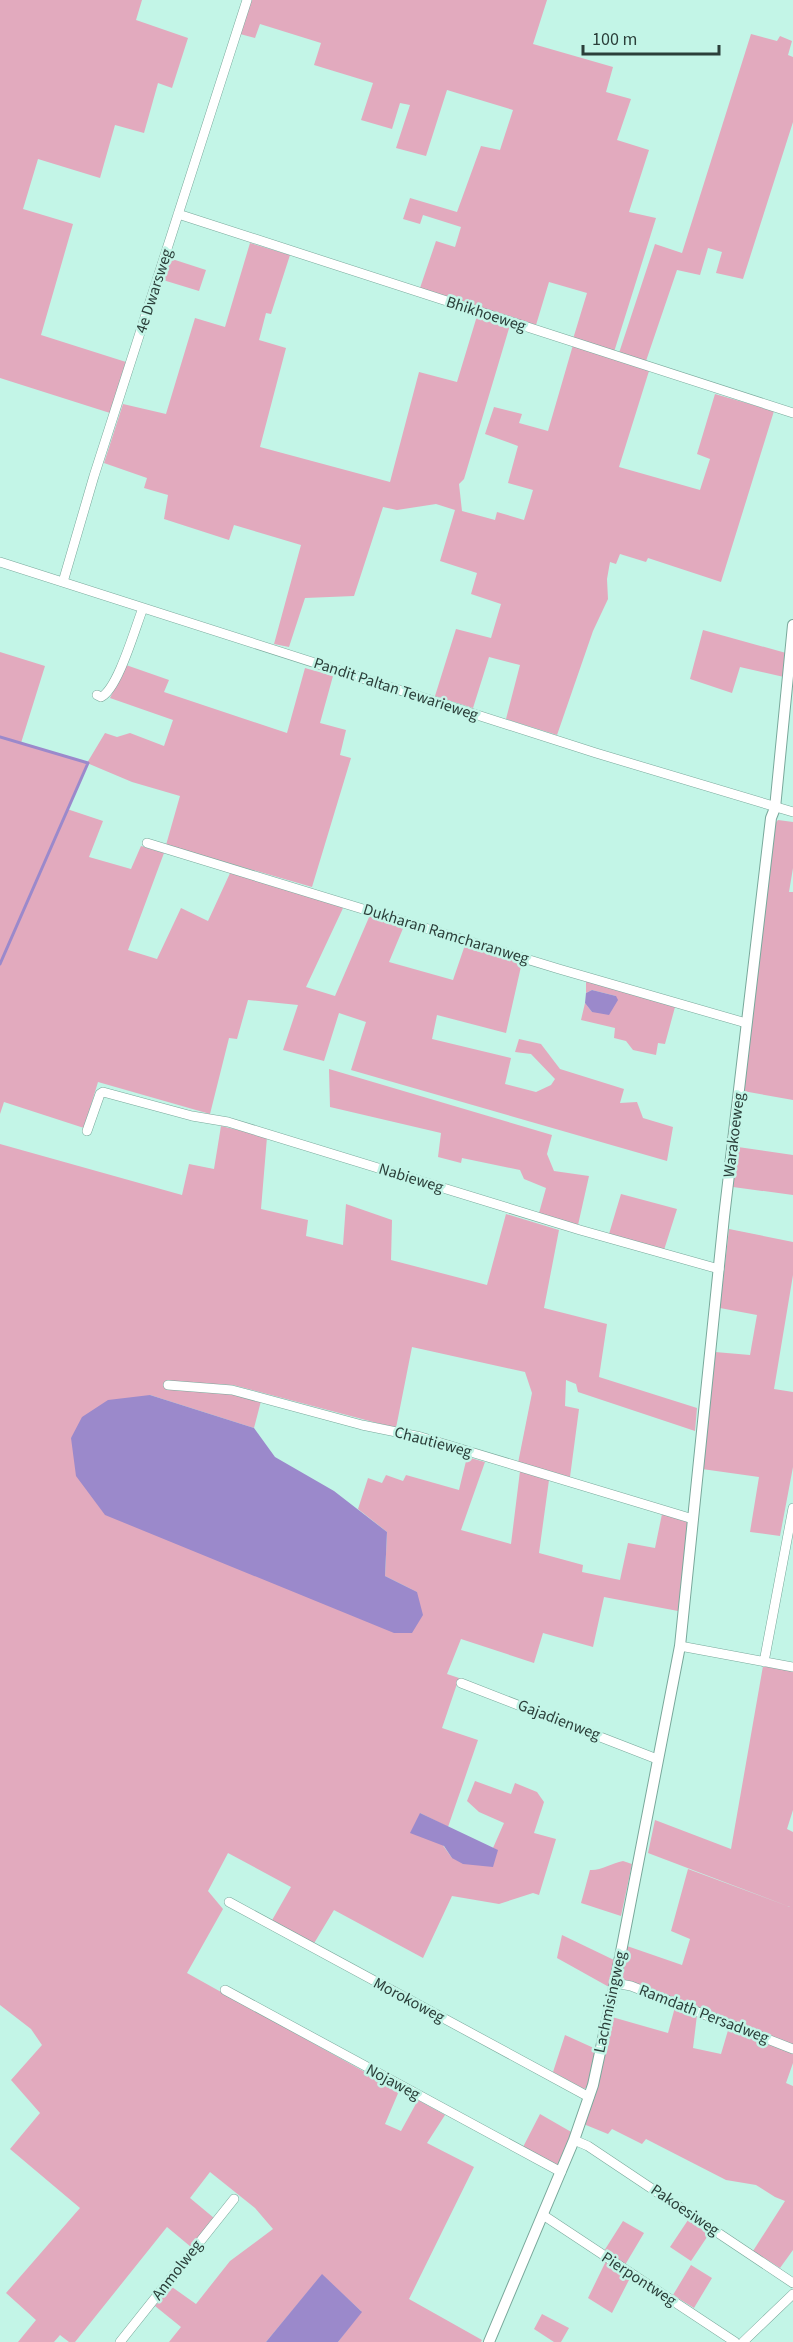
<svg xmlns="http://www.w3.org/2000/svg" width="793" height="2342" font-family="'Source Sans 3',sans-serif">
<style>
.green{fill:#e2aabe}
.water{fill:#9b89cb}
.lines{fill:none;stroke-linecap:round;stroke-linejoin:round}
.stream{stroke:#9b89cb;stroke-width:3}
.minor-casing{stroke:#79a89b;stroke-width:10}
.tertiary-casing{stroke:#79a89b;stroke-width:12}
.minor{stroke:#fff;stroke-width:9}
.tertiary{stroke:#fff;stroke-width:10}
.labels{text-anchor:middle;dominant-baseline:central;stroke-width:5;stroke-linejoin:round;paint-order:stroke}
.street-label{font-size:16px;fill:#2b3f3a;stroke:#c3f5e7}
</style>
<rect width="100%" height="100%" fill="#c3f5e7"/>
<path class="green" d="M0,0H142L136,20L188,38L172,88L158,83L144,133L115,125L100,178L38,159L23,209L73,224L41,335L126,362L110,413L0,378Z
M251,0H547L533,44L613,67L606,92L631,99L617,140L649,150L629,212L656,218L614,352L573,339L587,293L549,282L536,325L420,288L436,241L455,247L461,227L423,215L420,224L403,219L410,198L457,212L481,146L500,150L513,110L447,90L426,156L396,148L410,105L400,103L392,129L361,120L373,83L314,65L321,43L260,24L255,38L240,34Z
M751,34L777,41L780,36L792,41L788,55L793,57V122L743,279L716,273L722,252L708,248L700,275L677,270L646,361L619,353L655,244L682,253Z
M250,243L290,255L271,314L266,313L259,340L286,348L260,447L390,482L419,372L457,382L477,316L510,325L464,479L459,484L462,511L495,520L497,512L524,520L533,490L508,483L518,446L485,434L494,407L522,414L519,423L548,431L573,345L649,371L619,467L700,490L710,459L697,454L715,394L774,411L721,582L648,558L646,562L620,554L616,564L610,562L607,579L608,599L593,631L557,735L506,719L520,665L489,657L473,708L435,696L456,629L491,638L501,604L471,594L477,573L440,561L455,510L436,504L397,510L383,507L354,596L305,598L289,647L274,644L301,545L234,525L229,540L164,519L168,495L144,488L147,478L104,463L123,404L166,414L195,318L225,327Z
M169,258L206,270L199,291L163,280Z
M703,630L786,653L784,677L740,667L732,693L690,679Z
M0,652L45,666L21,743L87,763L105,733L117,737L130,733L164,746L173,720L110,698L126,665L169,680L164,692L287,733L305,668L333,676L320,723L346,730L340,755L351,758L312,887L166,845L180,796L132,782L87,763L67,809L103,821L89,857L131,869L141,846L164,853L128,950L157,959L181,908L208,921L231,871L344,906L306,987L335,996L370,915L404,926L389,962L453,980L465,945L522,962L506,1033L437,1015L432,1039L511,1058L505,1084L536,1092L551,1085L555,1079L531,1054L515,1052L519,1039L541,1044L560,1069L624,1089L620,1103L637,1102L643,1118L673,1127L667,1161L351,1070L366,1022L339,1013L324,1061L283,1050L298,1005L248,1000L237,1039L229,1038L210,1114L98,1082L84,1128L4,1102L0,1114Z
M778,820L793,822V868L789,892H793V1100L743,1091L773,826Z
M586,981L675,1007L665,1044L658,1043L656,1055L633,1050L626,1041L614,1038L615,1028L581,1020L585,1003L592,1012L616,996L592,990L586,993Z
M329,1069L552,1135L547,1154L554,1171L589,1176L578,1225L539,1213L546,1188L524,1179L520,1170L462,1158L461,1163L438,1157L441,1133L330,1107Z
M221,1126L267,1137L261,1209L308,1220L306,1236L343,1245L346,1204L392,1220L391,1260L487,1285L506,1214L559,1230L544,1308L607,1324L599,1377L697,1408L695,1431L578,1392L576,1384L566,1380L565,1406L579,1409L570,1477L518,1463L532,1393L525,1372L412,1347L396,1428L233,1385L166,1382L233,1393L261,1401L254,1428L150,1395L71,1438L417,1592L385,1576L387,1532L358,1509L368,1478L382,1483L386,1475L403,1481L406,1475L459,1490L467,1457L485,1462L461,1530L511,1544L520,1471L549,1480L539,1553L583,1565L582,1572L620,1580L628,1543L655,1548L662,1514L688,1522L678,1611L604,1597L593,1647L543,1633L534,1663L461,1639L447,1674L459,1678L442,1728L478,1740L448,1827L420,1813L452,1858L497,1850L493,1848L504,1823L479,1812L467,1801L475,1781L511,1794L515,1783L537,1792L544,1802L534,1833L556,1839L539,1895L533,1893L499,1904L452,1896L423,1958L334,1910L313,1945L271,1922L291,1887L228,1853L208,1891L223,1909L187,1973L399,2091L385,2124L401,2131L418,2100L445,2115L427,2143L474,2167L409,2299L482,2340L481,2342H338L361,2311L322,2275L266,2342H169L181,2327L155,2306L172,2287L196,2304L230,2261L273,2229L255,2208L210,2172L190,2198L214,2218L191,2247L167,2227L75,2342H69L60,2335L54,2342H18L36,2320L6,2293L80,2208L10,2149L40,2113L11,2080L42,2045L31,2029L0,2005V1144L182,1195L189,1164L214,1169Z
M738,1147L793,1155V1195L733,1187Z
M621,1194L677,1209L664,1250L609,1234Z
M729,1229L793,1242V1275L774,1389L793,1392V1467L780,1536L750,1532L759,1477L702,1469L715,1352L750,1355L757,1315L720,1308Z
M763,1666L793,1671V1810L787,1829L793,1832V2045L619,1981L627,1946L682,1965L690,1939L671,1931L688,1869L790,1907L648,1853L655,1820L731,1849Z
M623,1861L632,1864L621,1916L581,1903L590,1870C600,1871 612,1863 623,1861Z
M562,1935L614,1960L609,1987L557,1958Z
M675,2007L697,2015L693,2048L721,2054L729,2027L793,2051V2063L786,2083L793,2086V2250L780,2268L753,2251L785,2201L775,2197L756,2185L726,2180L646,2139L642,2144L612,2129L608,2134L581,2123L612,2017L668,2033Z
M565,2035L596,2049L587,2087L584,2089L553,2072Z
M540,2114L573,2133L559,2165L555,2166L522,2149Z
M688,2220L709,2234L691,2261L670,2247Z
M623,2221L644,2233L625,2265L604,2251Z
M606,2261L630,2278L612,2313L588,2298Z
M691,2265L712,2278L694,2308L673,2295Z
M542,2314L569,2328L561,2342H554L534,2329Z"/>
<path class="water" d="M592,990L616,996L618,1000L609,1015L592,1012L585,1003L586,993Z
M150,1395L254,1428L275,1457L334,1491L387,1532L385,1576L417,1592L423,1615L412,1633H394L105,1515L76,1476L71,1438L82,1417L108,1400Z
M420,1813L498,1850L493,1867L463,1864L452,1858L444,1846L410,1833Z
M322,2274L362,2312L338,2342H266Z"/>
<g class="lines">
<path class="stream" d="M0,737L88,763L0,964"/>
<g class="minor-casing">
<path id="minor" d="M178,214L793,413
M0,562L596,753L793,812
M63,582L94,476L247,0
M97,695L101,697C118,689 135,628 143,608
M147,843L559,969L746,1023
M87,1131L100,1094L103,1092L192,1116L228,1122L580,1230L719,1269
M168,1385L232,1390L362,1425L421,1437L693,1519
M680,1646L793,1667
M764,1662L793,1508
M461,1683L657,1759
M229,1902L589,2097
M615,1983L631,1986L793,2049
M225,1990L561,2172
M574,2140L588,2146L793,2283
M543,2215L735,2342
M120,2342L234,2199
M743,2342L793,2294"/>
</g>
<g class="tertiary-casing">
<path id="tertiary" d="M489,2342L574,2140L593,2085L615,1983L680,1646L724,1217L771,818L775,808L793,625"/>
</g>
<use href="#minor" class="minor"/>
<use href="#tertiary" class="tertiary"/>
</g>
<g class="labels">
<g class="street-label">
<text transform="translate(154 291) rotate(-72)">4e Dwarsweg</text>
<text transform="translate(486 314) rotate(18)">Bhikhoeweg</text>
<text transform="translate(396 689) rotate(18)">Pandit Paltan Tewarieweg</text>
<text transform="translate(446 934) rotate(17)">Dukharan Ramcharanweg</text>
<text transform="translate(734 1135) rotate(-83)">Warakoeweg</text>
<text transform="translate(411 1178) rotate(17)">Nabieweg</text>
<text transform="translate(433 1442) rotate(15)">Chautieweg</text>
<text transform="translate(559 1720) rotate(21)">Gajadienweg</text>
<text transform="translate(409 2000) rotate(28)">Morokoweg</text>
<text transform="translate(610 2002) rotate(-78)">Lachmisingweg</text>
<text transform="translate(704 2014) rotate(21)">Ramdath Persadweg</text>
<text transform="translate(393 2082) rotate(28)">Nojaweg</text>
<text transform="translate(685 2210) rotate(34)">Pakoesiweg</text>
<text transform="translate(177 2270) rotate(-52)">Anmolweg</text>
<text transform="translate(639 2279) rotate(33)">Pierpontweg</text>
</g>
</g>
<path d="M583 45v9h136v-9" fill="none" stroke="#2b3f3a" stroke-width="3"/>
<text x="592" y="45" font-size="18" fill="#2b3f3a" stroke="#c3f5e7" stroke-width="4.5" paint-order="stroke">100 m</text>
</svg>
